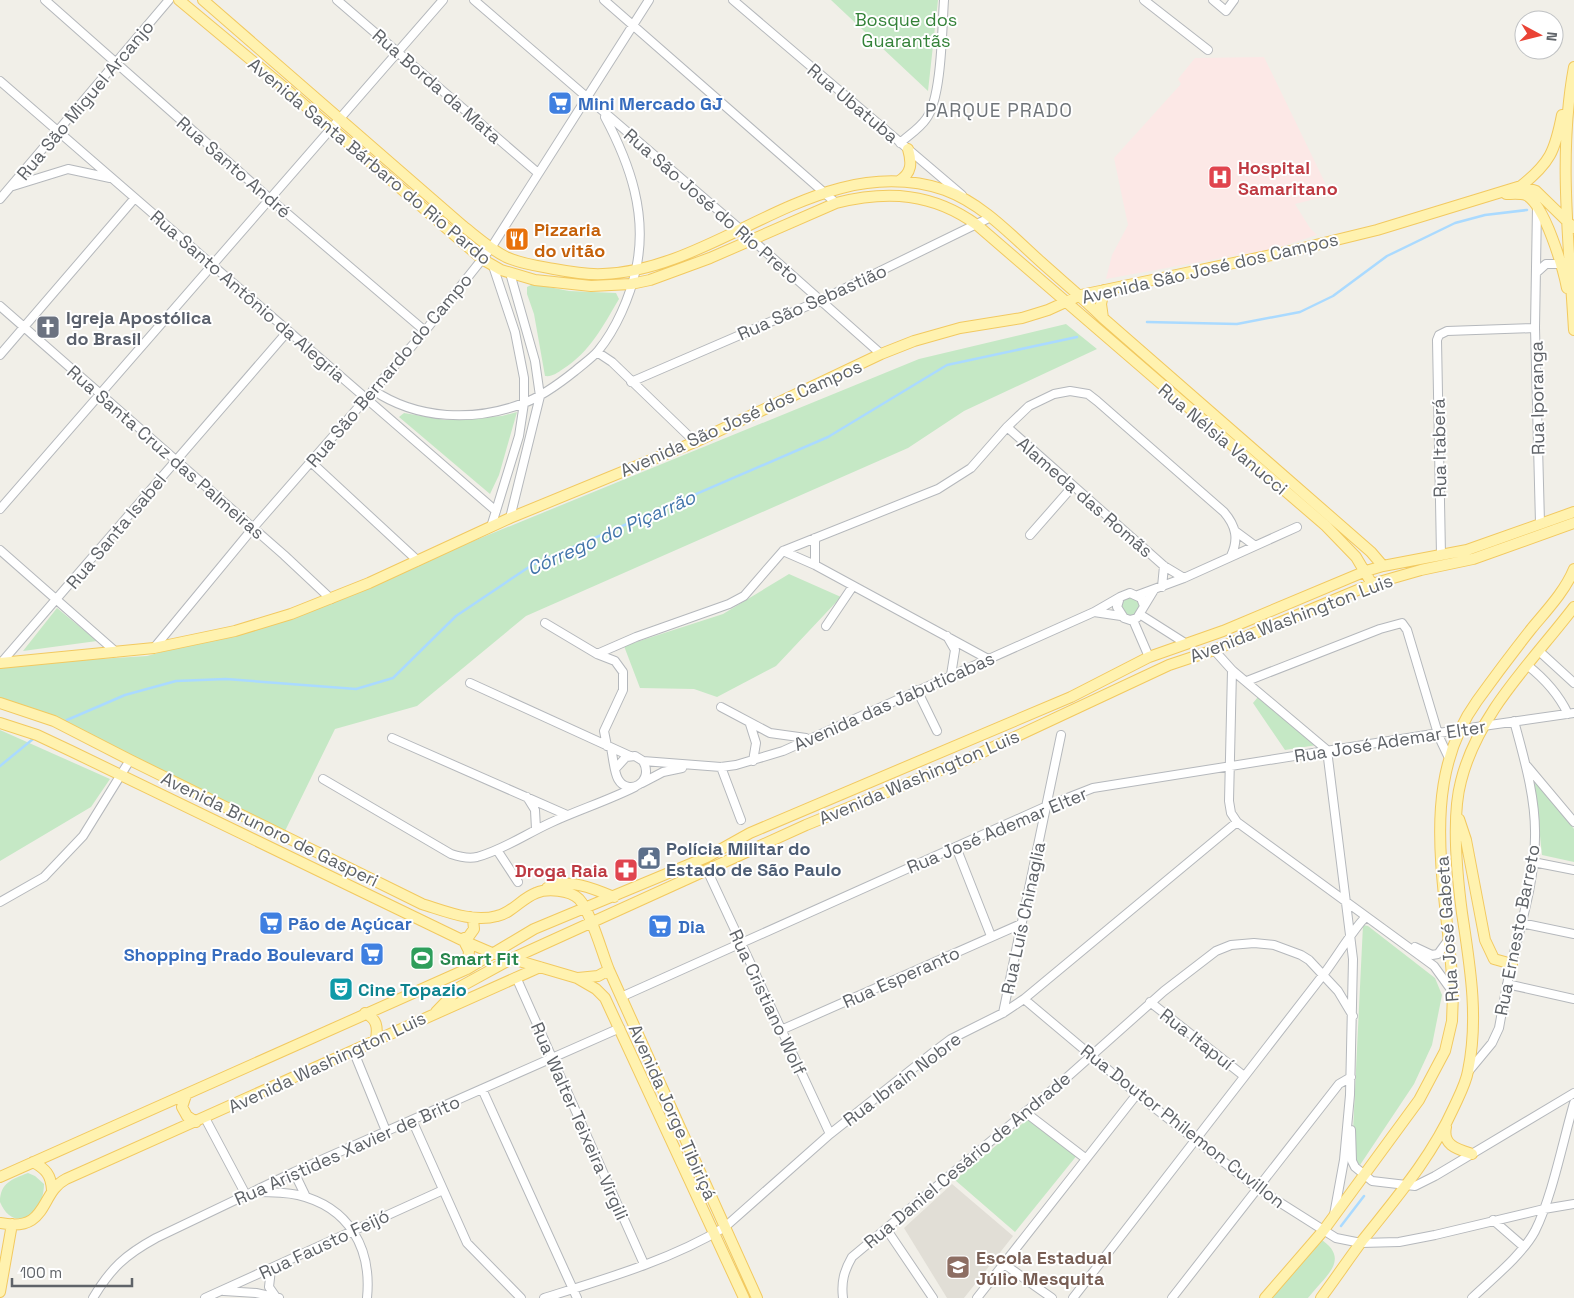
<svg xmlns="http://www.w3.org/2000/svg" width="1574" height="1298" font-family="'Space Grotesk',sans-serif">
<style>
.education{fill:#e1ded6}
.medical{fill:#fce8e6}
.green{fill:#c5e8c5}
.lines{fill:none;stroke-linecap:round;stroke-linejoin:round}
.stream{stroke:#aadaff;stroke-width:2.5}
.minor-casing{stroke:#b5b8bc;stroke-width:10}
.major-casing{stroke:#f2c960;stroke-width:12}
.minor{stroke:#fff;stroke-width:8}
.major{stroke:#fff2af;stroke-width:10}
.labels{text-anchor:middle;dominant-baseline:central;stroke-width:4;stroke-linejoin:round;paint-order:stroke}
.park-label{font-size:18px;fill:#348238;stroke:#fff}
.street-label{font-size:18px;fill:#5f6368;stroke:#fff}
.shop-label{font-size:18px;font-weight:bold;fill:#366cbe;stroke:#fff;text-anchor:start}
.health-label{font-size:18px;font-weight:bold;fill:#be3a42;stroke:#fff;text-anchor:start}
.food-label{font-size:18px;font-weight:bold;fill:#c56008;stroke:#fff;text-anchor:start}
.worship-label{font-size:18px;font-weight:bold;fill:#5b616d;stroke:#fff;text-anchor:start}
.service-label{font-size:18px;font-weight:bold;fill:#4e5e75;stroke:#fff;text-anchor:start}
.leisure-label{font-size:18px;font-weight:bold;fill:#27864d;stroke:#fff;text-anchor:start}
.culture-label{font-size:18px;font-weight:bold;fill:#0d838f;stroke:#fff;text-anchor:start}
.education-label{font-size:18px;font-weight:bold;fill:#785e54;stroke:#fff;text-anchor:start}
.neighbourhood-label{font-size:19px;letter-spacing:1px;fill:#70757a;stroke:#fff}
.water-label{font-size:19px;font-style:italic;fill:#4174aa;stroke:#fff}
</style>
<rect width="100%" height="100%" fill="#f1efe8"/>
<path class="education" d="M952,1184L1013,1236L964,1298H947L904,1228Z"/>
<path class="medical" d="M1264,57L1331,195L1295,204L1310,228L1317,235L1277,248L1106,279L1112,255L1128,225L1114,158L1181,84L1178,79L1195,58Z"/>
<path class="green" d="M831,0H938L928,91Z
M533,284L569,291L616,293L619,299C603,326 590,352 563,369C557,373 552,377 545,376L534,314L527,294V287Z
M1066,324L1097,349L964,411L908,448L526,616L417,706L335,729L285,831L0,700V665L147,656L290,616L919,359Z
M517,412L499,475L490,494L399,417L404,413L445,420L502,416Z
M789,574L841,597L776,666L717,697L694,689L640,688L624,646L723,614Z
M1132,595L1141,603L1137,617L1123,616L1120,604L1123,598Z
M57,608L97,641L23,651Z
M1258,697L1317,745L1285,750L1253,703Z
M0,730L110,779L91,807L0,861Z
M1534,779L1574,829V862L1542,855Z
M1363,925L1368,926L1435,978L1442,995L1432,1045L1414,1084L1360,1165L1355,1163L1352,1152Z
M1029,1118L1078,1154L1015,1232L955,1180Z
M28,1173L35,1176L44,1184C44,1216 13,1234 0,1202C0,1183 12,1179 28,1173Z
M1319,1238C1352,1259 1326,1275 1308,1298H1270Z"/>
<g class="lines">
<path class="stream" d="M1147,322L1237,324L1300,312L1333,296L1387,256L1455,223L1485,215L1527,210
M67,720L125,695L176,681L226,679L356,689L393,678L456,616L532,565L828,437L947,365L1077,337
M0,766L33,739
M1341,1226L1364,1196"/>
<g class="minor-casing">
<path id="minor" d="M45,0L269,198L425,331
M337,0L538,173
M474,0L740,229L881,354
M604,0L836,203
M733,0L962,195
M1144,0L1208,50
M1213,0L1226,11L1234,0
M0,81L496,511
M900,143C909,135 920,128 926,119C942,99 942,27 944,0
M13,186L68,169L110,178
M0,199L169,0
M1537,207L1535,328L1540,523
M510,273L535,361L540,396L510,518
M1536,273L1546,264H1560
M0,306L284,555L331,599
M597,352L612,362L695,442
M0,355L134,199
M631,382L821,300L991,217
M373,390C417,420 475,422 524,403C543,396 560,383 575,371C583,364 592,358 598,351C616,329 630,297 636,269C648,215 630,164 605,117
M1007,427L1164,566L1184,578
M311,462L418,561
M0,509L443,0
M491,527L519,436L524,403V378L515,332L493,266
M1235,531L1254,545
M1030,535L1073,486
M0,550L116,652
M783,551L815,565L988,659
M1441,555L1437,340L1439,335L1447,331L1535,328
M815,565V538
M1162,587L1164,566
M1138,595L1184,578L1297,527
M1144,606L1141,598L1130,593L1120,597L1117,607L1124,618L1130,620L1137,618L1154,590
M1094,612L1121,616
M1141,615L1185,643
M1133,620L1149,657
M545,623L597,654L615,661L623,672V690L604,731L607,746
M826,626L853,586
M947,636L955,650L951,675
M154,648L253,528L425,331L491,248L649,0
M1214,650L1232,670L1327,750
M1539,651L1574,683
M597,654L636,637L729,604L744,596L783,551L938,489L971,468L1007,427L1029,406L1054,394L1070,391L1088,394L1097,401L1224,512C1236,526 1239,539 1231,556
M1,663L288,331
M1527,665C1545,679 1558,693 1568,714
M1232,670L1229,801L1231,813L1237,822L1434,966L1452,991
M1247,681L1380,629L1402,623L1407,630L1439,737L1449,758
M470,683L630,756
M917,690L937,731
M721,707L770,733L806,738
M750,724L756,743L753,761
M392,738L567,815
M611,748C613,756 614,772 618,779C628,797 655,782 643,761L635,756L626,757L616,768
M1327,750L1353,959L1350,1095L1344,1160L1334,1215
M643,761L721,767L736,765L783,751L1094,612L1120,597
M1527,766L1574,822
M721,767L741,820
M323,779L451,854C460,857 468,859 477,857C503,850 526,834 550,823C578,810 607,801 635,787
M642,783L663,772L682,768
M527,797L535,810L536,829
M956,847L991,936
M497,850L518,882
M1533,862L1574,870
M707,870L830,1134
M0,902L44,877L83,836L130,760
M1521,923L1574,934
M1415,947L1432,955L1438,954L1449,939
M516,977L644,1264
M1507,984L1574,999
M621,997L1047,806L1093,788L1483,726L1574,713
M1024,999L1137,1094L1257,1188L1336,1238L1361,1243L1399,1242L1435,1235L1544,1209L1574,1204
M1150,1002L1244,1076
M1003,1013L1061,735
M781,1030L1021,924
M353,1050L386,1131
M1468,1072L1492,1043L1499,1028C1503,1006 1507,983 1512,961C1522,921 1535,879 1535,837C1536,798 1524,758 1514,721
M482,1089L577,1298
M1025,1112L1085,1158
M205,1118L246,1195
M412,1120L467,1243L521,1298
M1351,1130L1352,1161L1355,1167L1372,1181L1415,1186L1435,1176L1574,1093
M294,1172L306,1197
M256,1192C269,1192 284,1192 298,1195C349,1207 372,1248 367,1298
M1493,1220L1524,1247
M887,1230L933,1298
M1004,1264L1052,1298
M271,1269L269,1287L276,1297
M224,1291L256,1293L279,1298
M93,1298C111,1268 125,1255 156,1238L294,1172L620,1028
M205,1298L443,1190
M544,1298C605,1279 671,1260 725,1227L830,1134L935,1051L951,1039L1003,1013L1024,999L1237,822
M843,1298C841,1282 844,1271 852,1257L1064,1080L1164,991L1216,951L1231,945L1254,943L1274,945L1301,955L1309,960L1338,991L1353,1016
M977,1298L1137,1094
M1073,1298L1323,975C1332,964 1358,922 1366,917
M1172,1298L1339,1084L1351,1077
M1472,1298C1492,1279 1522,1255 1535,1231C1552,1197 1563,1141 1574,1103"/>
</g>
<g class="major-casing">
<path id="major" d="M179,0L285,88L482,259L501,270L535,280L591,286L631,284L650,280L710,258L836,203C888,190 933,193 977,225L1326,526L1356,557L1372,584
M203,0L463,226C477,237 490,249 506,257C521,264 538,266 554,269C570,272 587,275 603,274C720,270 820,148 945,190C983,204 1012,236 1041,262C1062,281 1083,298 1103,318L1371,552L1383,566
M1574,67C1558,153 1569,243 1574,330
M899,181C912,173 912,163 908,149
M1521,186C1550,163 1555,151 1562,115
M1506,194C1512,194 1520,193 1526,195C1545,205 1563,268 1567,288
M1103,318L1101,304L1104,290
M0,663L154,648L235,631L291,614L369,583L510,518L695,442L881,354L914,341L960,328L1022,318L1048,310L1081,295L1291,251L1377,230L1521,186L1536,191L1574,228
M0,703L54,721L130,760L422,904C445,911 473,923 497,916C512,913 522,898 536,893C547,888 570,890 579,899C591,912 602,953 609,970L757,1298
M0,723L37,735L71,751L464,941L492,953L577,978L596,989L605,998L744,1298
M1459,819L1466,840L1485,940L1494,959L1512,964
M547,888C567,877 595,889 614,897
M462,939L469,936L474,929L473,919L470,917
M464,941L469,951L467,969
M578,978L598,976L609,970
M436,1012L460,987L511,959L806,825L970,758L1169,665L1214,650L1372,584L1421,570L1473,559L1574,523
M365,1013C377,1019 378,1027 376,1039
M186,1095L182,1107L187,1116L196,1122
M1446,1127C1442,1145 1457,1149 1472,1154
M33,1162C46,1169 51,1175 52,1190
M0,1177L467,969L534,929L707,857L750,833L1071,697L1149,657L1223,631L1366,571L1383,566L1467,550L1574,512
M0,1223C49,1233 39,1193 66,1179L540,967
M0,1292L12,1224
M1265,1298L1323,1231L1419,1100L1445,1051L1452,1021L1453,993C1449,895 1415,787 1477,701C1495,676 1513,652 1532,628C1547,610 1565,591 1574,569
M1321,1298C1335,1279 1348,1260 1362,1241C1396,1198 1431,1158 1454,1107C1459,1096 1466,1083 1468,1071C1479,1018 1470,966 1462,913C1457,875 1451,818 1461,781C1478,713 1532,662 1574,607"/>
</g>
<use href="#minor" class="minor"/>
<use href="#major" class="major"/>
</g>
<defs>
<g id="supermarket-square" transform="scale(1.25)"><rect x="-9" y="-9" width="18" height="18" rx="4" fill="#3f7fe0" stroke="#fff"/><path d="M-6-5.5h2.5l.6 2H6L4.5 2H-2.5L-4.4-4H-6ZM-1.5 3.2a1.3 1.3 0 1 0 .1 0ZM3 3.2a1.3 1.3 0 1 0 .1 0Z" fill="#fff"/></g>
<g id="hospital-square" transform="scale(1.25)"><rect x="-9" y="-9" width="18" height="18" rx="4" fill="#e0444e" stroke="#fff"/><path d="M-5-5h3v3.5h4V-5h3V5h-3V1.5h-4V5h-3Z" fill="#fff"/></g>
<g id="restaurant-square" transform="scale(1.25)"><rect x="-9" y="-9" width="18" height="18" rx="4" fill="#e8710a" stroke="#fff"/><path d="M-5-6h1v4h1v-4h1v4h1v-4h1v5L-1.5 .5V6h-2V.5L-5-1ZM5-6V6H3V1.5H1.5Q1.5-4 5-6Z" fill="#fff"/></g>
<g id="church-square" transform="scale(1.25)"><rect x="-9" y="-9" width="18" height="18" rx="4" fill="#6b7280" stroke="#fff"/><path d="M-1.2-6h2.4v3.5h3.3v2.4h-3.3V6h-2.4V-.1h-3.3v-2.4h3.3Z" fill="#fff"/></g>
<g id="civic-square" transform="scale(1.25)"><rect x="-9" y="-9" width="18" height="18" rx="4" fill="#5c6f8a" stroke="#fff"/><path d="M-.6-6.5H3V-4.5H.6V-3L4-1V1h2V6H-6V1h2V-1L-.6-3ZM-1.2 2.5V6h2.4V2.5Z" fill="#fff"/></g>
<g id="pharmacy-square" transform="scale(1.25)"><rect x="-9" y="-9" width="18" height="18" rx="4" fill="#e0444e" stroke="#fff"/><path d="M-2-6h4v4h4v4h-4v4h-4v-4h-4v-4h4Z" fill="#fff"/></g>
<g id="stadium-square" transform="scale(1.25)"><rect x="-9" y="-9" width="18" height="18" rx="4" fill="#2e9e5b" stroke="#fff"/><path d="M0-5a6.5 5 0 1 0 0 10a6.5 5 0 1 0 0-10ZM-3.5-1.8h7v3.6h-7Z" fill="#fff"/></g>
<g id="theatre-square" transform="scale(1.25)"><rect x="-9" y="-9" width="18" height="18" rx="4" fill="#0f9aa8" stroke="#fff"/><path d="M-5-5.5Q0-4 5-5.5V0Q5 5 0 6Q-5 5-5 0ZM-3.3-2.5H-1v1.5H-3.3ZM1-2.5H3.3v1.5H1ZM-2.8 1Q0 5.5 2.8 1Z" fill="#fff"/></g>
<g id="school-square" transform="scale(1.25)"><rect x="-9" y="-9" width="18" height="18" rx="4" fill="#8d6e63" stroke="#fff"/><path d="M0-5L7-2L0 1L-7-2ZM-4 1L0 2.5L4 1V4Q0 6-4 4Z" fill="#fff"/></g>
</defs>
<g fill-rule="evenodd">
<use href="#supermarket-square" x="560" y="103"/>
<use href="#hospital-square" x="1220" y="177"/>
<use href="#restaurant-square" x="517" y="239"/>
<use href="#church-square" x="48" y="327"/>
<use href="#civic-square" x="649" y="858"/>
<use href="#pharmacy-square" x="626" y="870"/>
<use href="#supermarket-square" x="271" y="923"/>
<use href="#supermarket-square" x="660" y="926"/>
<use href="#supermarket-square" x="372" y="954"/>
<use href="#stadium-square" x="422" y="958"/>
<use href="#theatre-square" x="341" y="989"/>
<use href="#school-square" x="958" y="1267"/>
</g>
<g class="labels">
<g class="park-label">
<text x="906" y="19">Bosque dos<tspan x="906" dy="21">Guarantãs</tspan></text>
</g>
<g class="street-label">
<text transform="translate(437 86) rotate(41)">Rua Borda da Mata</text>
<text transform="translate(85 100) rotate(-50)">Rua São Miguel Arcanjo</text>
<text transform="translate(853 103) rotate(40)">Rua Ubatuba</text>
<text transform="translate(370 161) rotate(40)">Avenida Santa Bárbaro do Rio Pardo</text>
<text transform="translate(234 167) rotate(41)">Rua Santo André</text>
<text transform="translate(712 206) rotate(41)">Rua São José do Rio Preto</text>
<text transform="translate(1210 268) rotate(-13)">Avenida São José dos Campos</text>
<text transform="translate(248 296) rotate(41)">Rua Santo Antônio da Alegria</text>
<text transform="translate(812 302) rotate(-24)">Rua São Sebastião</text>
<text transform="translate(389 370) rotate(-50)">Rua São Bernardo do Campo</text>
<text transform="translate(1537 398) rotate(-91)">Rua Iporanga</text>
<text transform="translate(741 418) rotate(-24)">Avenida São José dos Campos</text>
<text transform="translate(1223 439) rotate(40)">Rua Nélsia Vanucci</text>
<text transform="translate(1439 448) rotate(-91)">Rua Itaberá</text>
<text transform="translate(166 452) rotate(41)">Rua Santa Cruz das Palmeiras</text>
<text transform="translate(1085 497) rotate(41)">Alameda das Romãs</text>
<text transform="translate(116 531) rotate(-50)">Rua Santa Isabel</text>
<text transform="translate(1291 618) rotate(-21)">Avenida Washington Luis</text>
<text transform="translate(894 701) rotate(-24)">Avenida das Jabuticabas</text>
<text transform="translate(1390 741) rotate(-9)">Rua José Ademar Elter</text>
<text transform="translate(919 777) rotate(-23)">Avenida Washington Luis</text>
<text transform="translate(270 829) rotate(26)">Avenida Brunoro de Gasperi</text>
<text transform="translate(997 830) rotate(-23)">Rua José Ademar Elter</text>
<text transform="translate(1023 918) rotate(-78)">Rua Luís Chinaglia</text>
<text transform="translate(1447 929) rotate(-94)">Rua José Gabeta</text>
<text transform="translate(1517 930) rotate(-79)">Rua Ernesto Barreto</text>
<text transform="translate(901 977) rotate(-24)">Rua Esperanto</text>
<text transform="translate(768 1002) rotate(65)">Rua Cristiano Wolf</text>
<text transform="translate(1197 1039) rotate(38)">Rua Itapuí</text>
<text transform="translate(327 1062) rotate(-25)">Avenida Washington Luis</text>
<text transform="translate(902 1079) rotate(-37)">Rua Ibrain Nobre</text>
<text transform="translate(673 1112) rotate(66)">Avenida Jorge Tibiriçá</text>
<text transform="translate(580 1121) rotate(66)">Rua Walter Teixeira Virgili</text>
<text transform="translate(1183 1126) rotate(38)">Rua Doutor Philemon Cuvillon</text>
<text transform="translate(347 1150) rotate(-24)">Rua Aristides Xavier de Brito</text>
<text transform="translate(967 1160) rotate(-40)">Rua Daniel Cesário de Andrade</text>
<text transform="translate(324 1244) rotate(-25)">Rua Fausto Feijó</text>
</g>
<g class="shop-label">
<text x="578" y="103">Mini Mercado GJ</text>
<text x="288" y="923">Pão de Açúcar</text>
<text x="678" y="926">Dia</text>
<text x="354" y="954" text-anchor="end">Shopping Prado Boulevard</text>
</g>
<g class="health-label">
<text x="1238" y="167">Hospital<tspan x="1238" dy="21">Samaritano</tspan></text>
<text x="608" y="870" text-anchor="end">Droga Raia</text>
</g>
<g class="food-label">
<text x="534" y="229">Pizzaria<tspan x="534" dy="21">do vitão</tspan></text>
</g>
<g class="worship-label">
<text x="66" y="317">Igreja Apostólica<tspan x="66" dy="21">do Brasil</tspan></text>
</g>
<g class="service-label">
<text x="666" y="848">Polícia Militar do<tspan x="666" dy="21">Estado de São Paulo</tspan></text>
</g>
<g class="leisure-label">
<text x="440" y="958">Smart Fit</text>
</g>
<g class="culture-label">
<text x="358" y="989">Cine Topazio</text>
</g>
<g class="education-label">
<text x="976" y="1257">Escola Estadual<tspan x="976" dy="21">Júlio Mesquita</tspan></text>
</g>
<g class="neighbourhood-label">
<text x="999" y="110">PARQUE PRADO</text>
</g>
<g class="water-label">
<text transform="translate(611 533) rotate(-24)">Córrego do Piçarrão</text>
</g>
</g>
<g transform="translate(1539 35) rotate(97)"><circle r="24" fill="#ffffff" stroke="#bfc1c3"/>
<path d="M0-4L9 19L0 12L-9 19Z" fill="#ea4335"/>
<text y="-8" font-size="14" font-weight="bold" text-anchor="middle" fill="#5f6368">N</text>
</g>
<path d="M12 1278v8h120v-8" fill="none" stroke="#5f6368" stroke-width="2.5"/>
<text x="20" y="1278" font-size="15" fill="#5f6368" stroke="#ffffff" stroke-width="4" paint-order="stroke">100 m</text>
</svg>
